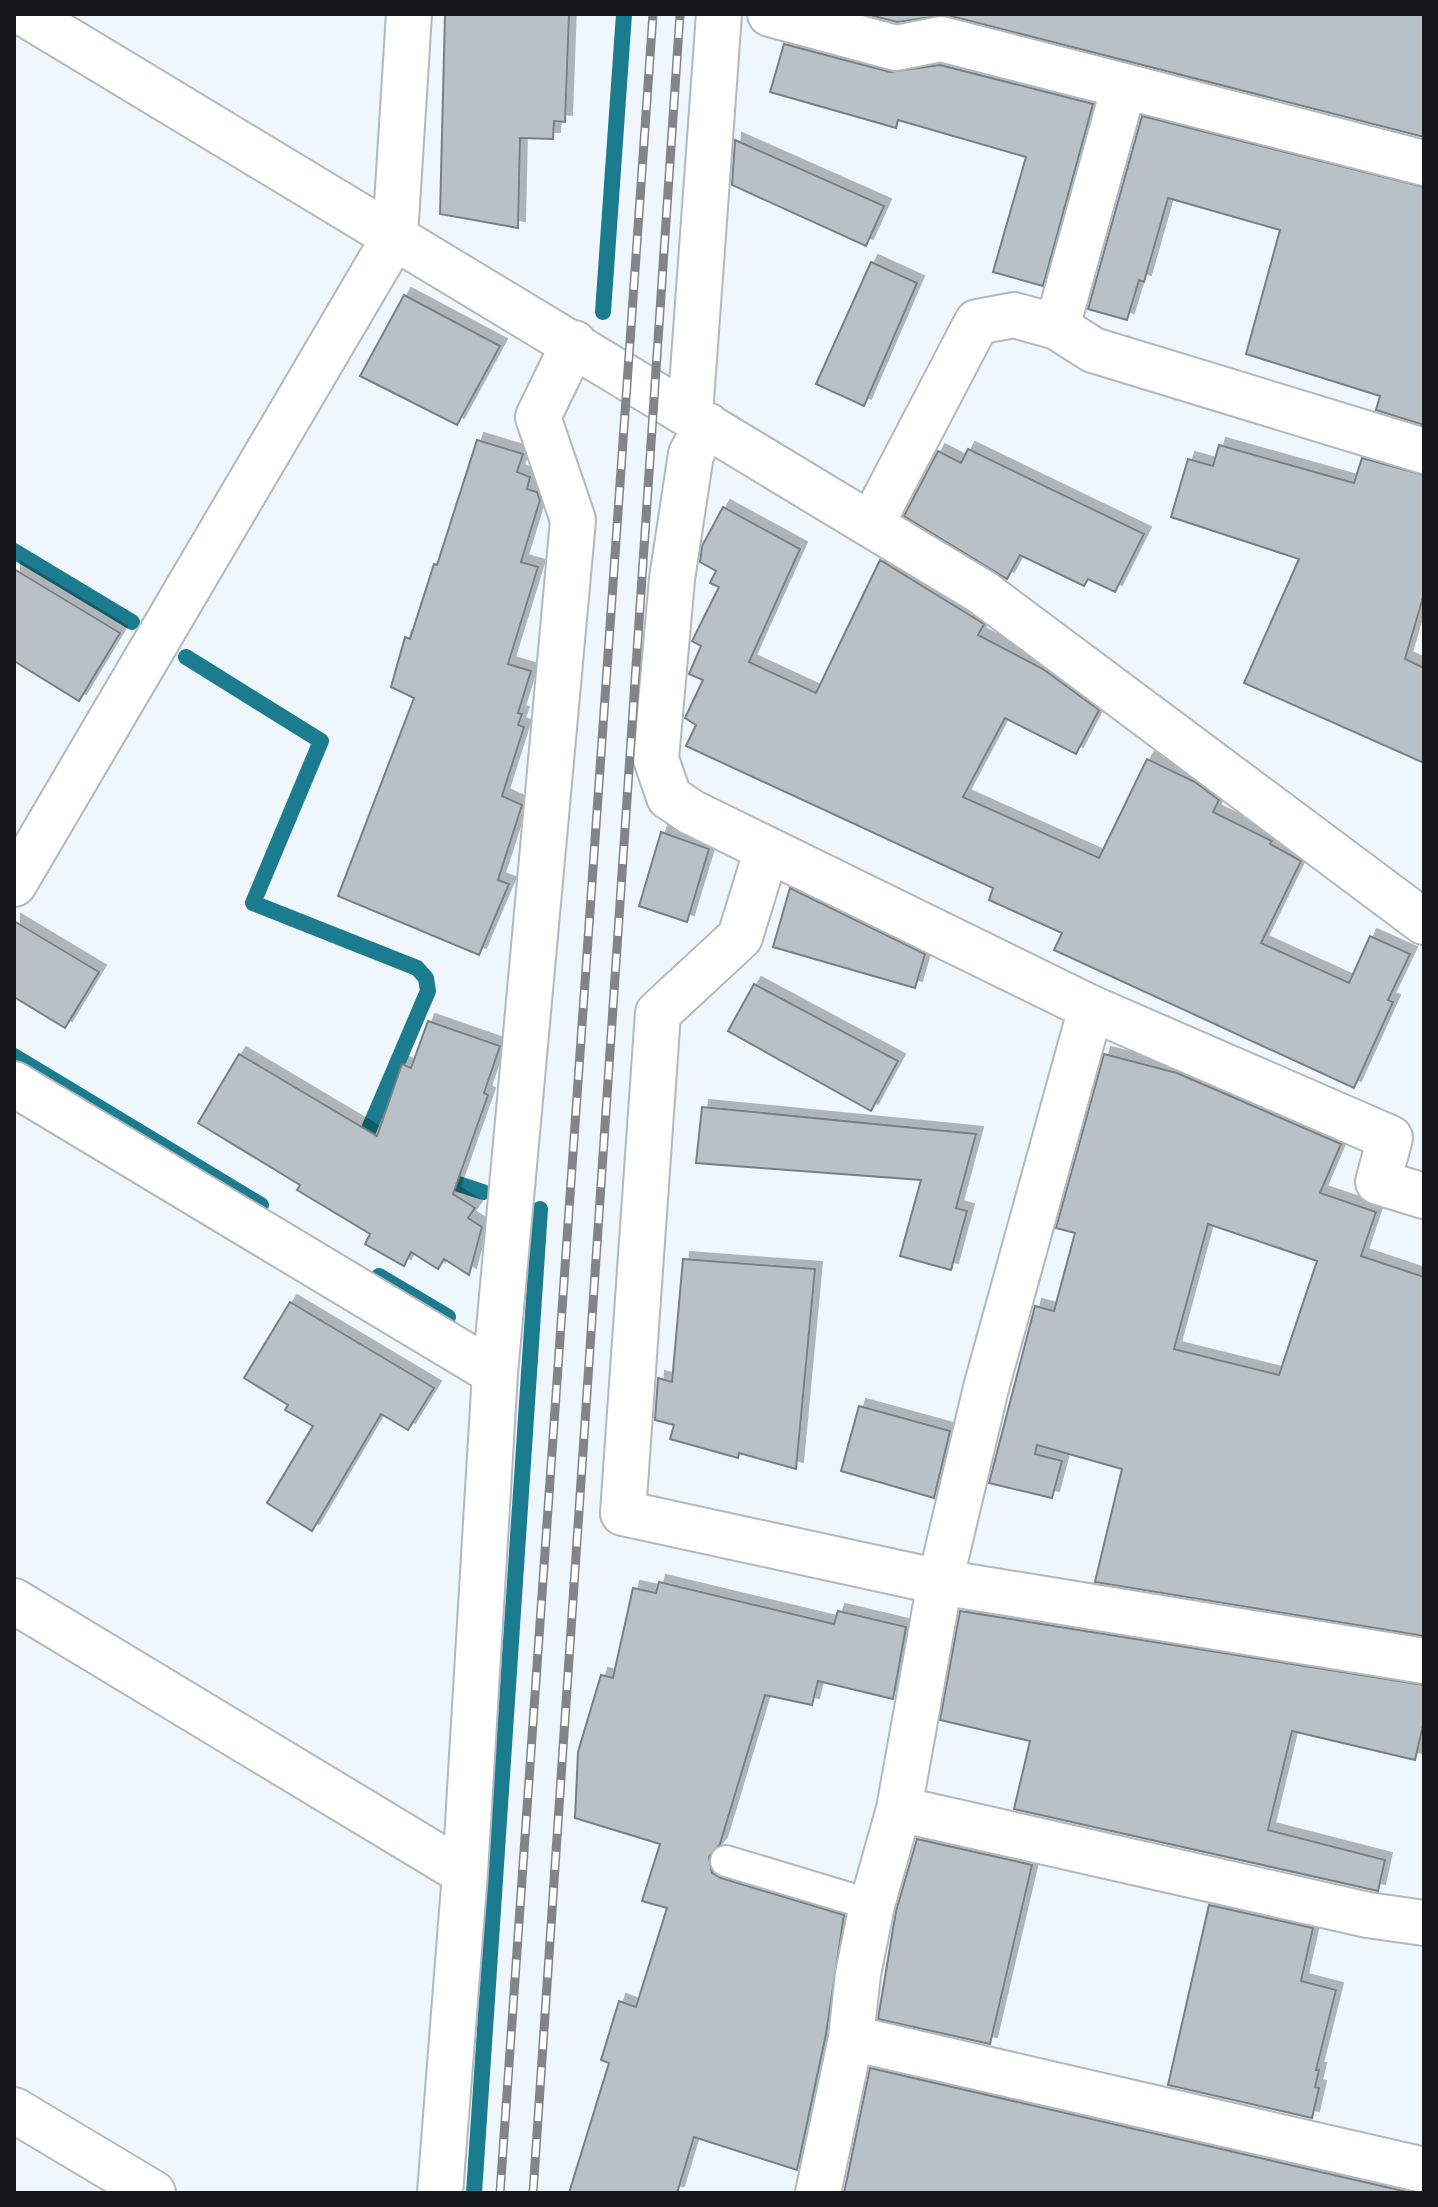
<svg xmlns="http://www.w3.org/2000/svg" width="1438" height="2207" font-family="Bitter,serif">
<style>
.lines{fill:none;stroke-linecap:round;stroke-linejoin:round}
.stream{stroke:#1b7c8f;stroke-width:16}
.building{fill:#bac1c6;stroke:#798085;stroke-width:2;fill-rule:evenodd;filter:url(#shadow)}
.lane-casing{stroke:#b1b8be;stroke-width:34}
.street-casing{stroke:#b1b8be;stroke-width:48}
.lane{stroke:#fff;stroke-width:30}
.street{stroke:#fff;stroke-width:44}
.rail-casing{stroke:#818589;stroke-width:9}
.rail{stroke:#fff;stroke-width:6;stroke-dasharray:18;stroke-linecap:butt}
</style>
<defs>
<filter id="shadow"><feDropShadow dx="7" dy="-7" stdDeviation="0" flood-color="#0004"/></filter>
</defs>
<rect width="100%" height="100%" fill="#eff6fc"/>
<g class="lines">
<path class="stream" d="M603,312L624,14
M14,551L132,622
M186,657L321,741L253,903L417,968L426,978L428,991L360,1150
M14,1056L261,1205
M437,1177L483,1192
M379,1276L448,1317
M474,2193L540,1209"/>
</g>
<path class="building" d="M445,14H569L565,122L554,121L553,139L520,138L518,228L440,214Z
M866,14H1424V137L947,15L897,22Z
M784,44L890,72L940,65L1093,104L1043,286L993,272L1026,157L898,120L896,128L770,92Z
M1142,116L1424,187V425L1376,410L1380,396L1246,354L1280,230L1168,198L1144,282L1139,280L1127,320L1088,309Z
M735,140L884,206L866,246L732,185Z
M871,262L917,283L864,406L816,384Z
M404,295L500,346L457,425L360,376Z
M477,440L523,454L517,472L530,477L527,489L537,492L540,500L521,562L538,567L508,664L531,671L518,713L522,714L518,725L524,727L502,796L522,805L498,880L509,884L479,955L338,896L414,698L391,687L405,637L410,639L434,564L437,565Z
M1219,445L1354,483L1362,458L1424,475V594L1405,659L1424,668V763L1244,683L1299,559L1171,517L1188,459L1213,466Z
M968,449L1144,534L1115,592L1088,579L1084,586L1020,555L1007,579L904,516L938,451L961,463Z
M723,507L800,549L749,662L816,693L880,560L984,624L978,635L1043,669L1099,710L1076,754L1005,718L963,797L1099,858L1147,759L1195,782L1219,800L1213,812L1272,841L1270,844L1301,861L1261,943L1349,983L1370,936L1410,954L1388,1000L1393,1002L1354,1088L1054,950L1062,933L989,900L993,888L686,746L696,725L685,718L703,680L689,674L701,646L692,641L719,587L710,583L716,571L700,562L702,546Z
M14,569L120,633L79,701L14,661Z
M661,832L709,849L687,922L639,906Z
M790,888L925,954L915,988L773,947Z
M14,921L99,972L65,1028L14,997Z
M754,984L898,1061L871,1111L728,1031Z
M428,1021L500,1046L484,1093L488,1095L453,1194L475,1208L468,1218L482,1227L469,1275L444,1259L438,1269L411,1252L404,1266L365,1244L370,1234L297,1190L300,1185L198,1123L239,1054L377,1136L402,1064L411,1068Z
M1104,1054L1177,1073L1341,1144L1320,1193L1376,1212L1361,1256L1424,1277V1636L1095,1582L1122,1469L1037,1445L1035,1454L1062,1461L1052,1498L989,1483L1035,1306L1054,1311L1075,1233L1056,1228ZM1208,1224L1317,1261L1279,1375L1174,1349Z
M702,1107L976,1134L956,1208L967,1211L951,1270L900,1256L921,1180L696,1163Z
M683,1259L815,1269L796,1469L739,1453L738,1458L670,1439L674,1425L655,1420L658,1378L672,1382Z
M290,1302L434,1388L408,1430L381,1414L312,1531L267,1503L313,1426L285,1410L288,1405L244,1378Z
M859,1406L950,1431L934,1498L841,1471Z
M659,1582L834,1624L838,1611L906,1627L893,1699L818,1681L812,1705L765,1695L720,1844L709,1857L712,1873L721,1878L844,1915L826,2034L797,2170L694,2137L677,2193H569L609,2063L601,2060L619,2001L636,2007L667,1908L642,1901L660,1844L575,1818L578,1752L601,1675L613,1678L633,1588L656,1593Z
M960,1611L1424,1685V1721L1415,1760L1292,1731L1268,1830L1385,1860L1378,1891L1014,1809L1030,1741L940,1720Z
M917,1839L1032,1865L990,2044L878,2019L896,1911Z
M1209,1905L1313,1928L1301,1981L1336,1990L1316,2070H1319L1315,2087L1319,2088L1312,2118L1168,2085Z
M870,2068L1412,2193H844Z"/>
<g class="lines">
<g class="lane-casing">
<path id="lane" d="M726,1861L872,1905"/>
</g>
<g class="street-casing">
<path id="street" d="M25,14L982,592L1424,922
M770,14L896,48L941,39L1424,163
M1057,327L1093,350L1424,451
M690,414L719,14
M707,425L691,454L672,579L656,759L669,797L691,812L1091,1008L1390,1138L1378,1182L1424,1196
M871,525L977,322L1014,315L1057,327L1124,87
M767,849L740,937L658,1013L623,1513L940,1582L986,1388L1091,1008
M14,884L395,236L409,14
M14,1084L495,1373L465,1873L440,2193
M495,1373L573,520L538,417L574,343
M14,1601L465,1873
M899,1809L1368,1915L1424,1923
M851,2038L1424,2170
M14,2110L153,2193
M818,2193L851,2038L858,1974L872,1905L899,1809L940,1582L1424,1661"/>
</g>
<use href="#lane" class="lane"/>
<use href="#street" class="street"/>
<g class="rail-casing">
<path id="rail" d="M500,2193L653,14
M533,2193L680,14"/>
</g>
<use href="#rail" class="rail"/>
</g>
<rect width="1438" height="2207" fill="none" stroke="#141618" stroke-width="32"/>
</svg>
